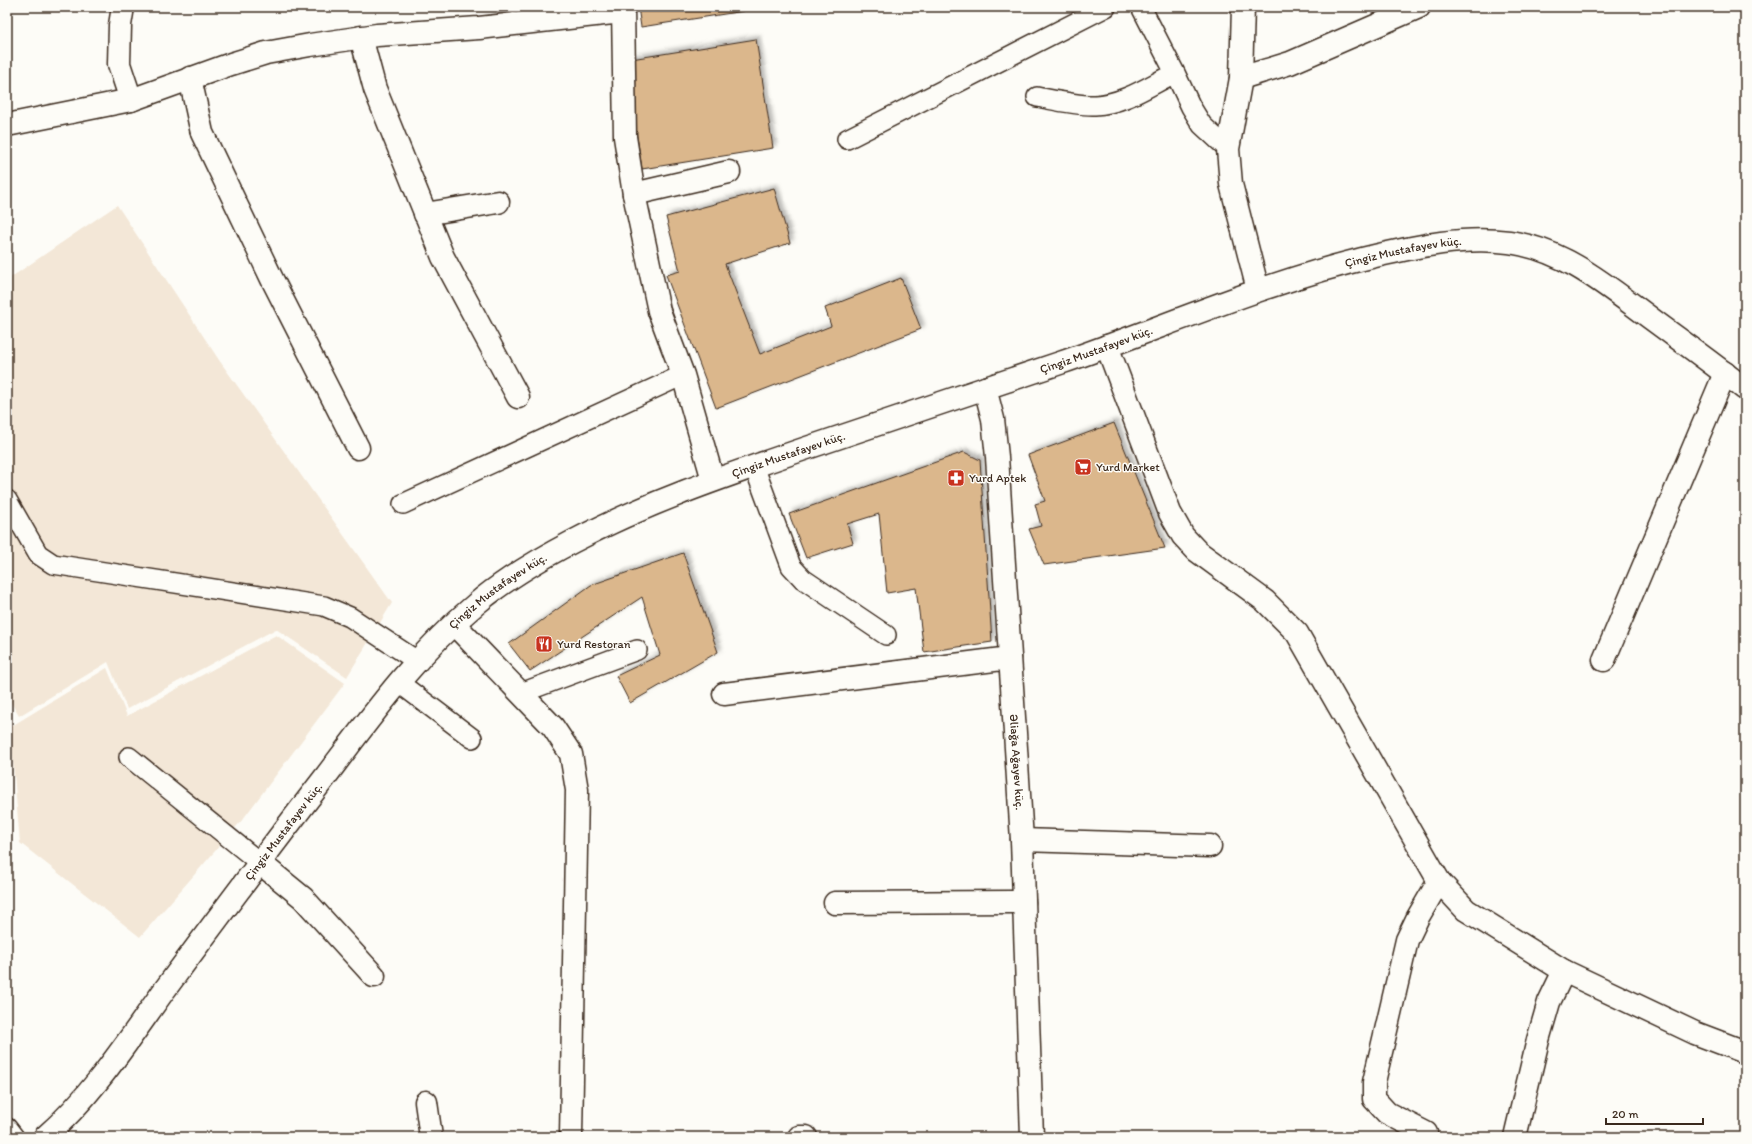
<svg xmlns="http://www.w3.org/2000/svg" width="1752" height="1144" font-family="Itim,sans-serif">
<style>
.built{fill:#f3e7d7}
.building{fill:#dbb78c;stroke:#3b2a1e;filter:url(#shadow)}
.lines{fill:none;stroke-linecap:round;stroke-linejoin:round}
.lane-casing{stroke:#3b2a1e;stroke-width:22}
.street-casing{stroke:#3b2a1e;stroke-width:25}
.secondary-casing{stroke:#3b2a1e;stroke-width:25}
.lane{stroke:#fdfcf7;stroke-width:19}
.street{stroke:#fdfcf7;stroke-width:22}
.secondary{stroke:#fdfcf7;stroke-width:22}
.labels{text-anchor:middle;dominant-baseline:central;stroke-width:3;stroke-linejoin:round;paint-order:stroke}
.street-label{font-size:12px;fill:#3b2a1e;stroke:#fdfcf7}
.poi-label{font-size:12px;fill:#3b2a1e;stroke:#fdfcf7;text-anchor:start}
</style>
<defs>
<filter id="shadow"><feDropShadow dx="3.5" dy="-3.5" stdDeviation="2" flood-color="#0004"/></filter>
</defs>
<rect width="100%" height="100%" fill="#fdfcf7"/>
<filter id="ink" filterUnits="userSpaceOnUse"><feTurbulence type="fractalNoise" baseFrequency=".025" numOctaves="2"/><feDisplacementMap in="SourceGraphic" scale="8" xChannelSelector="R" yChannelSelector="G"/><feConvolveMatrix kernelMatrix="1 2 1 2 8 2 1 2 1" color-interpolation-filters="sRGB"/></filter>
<g filter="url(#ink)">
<path class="built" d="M117,205L219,360L392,603L347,677L276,629L127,709L108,662L19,716L7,696V280Z
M276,635L345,683L243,819L140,937L20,843L10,727L107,668L127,716Z"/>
<path class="building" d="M638,7H743L744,11L641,27Z
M756,39L773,148L642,169L625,60Z
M774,188L790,243L725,264L760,354L831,326L825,308L901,278L921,329L716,408L666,275L680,271L666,217Z
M1114,423L1165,548L1044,565L1029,529L1041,526L1035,504L1045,501L1028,455Z
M964,452L980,460L992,642L924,652L916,588L887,593L879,514L847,524L853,543L806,558L789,514Z
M683,553L718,652L630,703L616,676L660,655L642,597L530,671L509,644L591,585Z"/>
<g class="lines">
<g class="lane-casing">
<path id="lane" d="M1141,7L1175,73L1191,107L1202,125L1228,149
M1037,97C1053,100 1080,106 1095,105C1124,104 1150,85 1175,73
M847,139L1106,7
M754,466L791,566L803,579L886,635
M7,500L38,554L53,564L324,606L350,617L417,661
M403,504L683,375
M398,682L472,738
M521,693L637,650
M129,757L259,862
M7,1128L14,1137"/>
</g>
<g class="street-casing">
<g id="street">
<path d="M123,7L120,25L119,64L131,100"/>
<path d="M623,7L625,137L634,194L659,311L683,375L713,480"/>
<path d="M1243,7L1241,78L1228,149L1231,184L1258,290"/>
<path d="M361,37L375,89L443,257L518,397"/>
<path d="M190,78L202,133L272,279L358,448"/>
<path d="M1241,78L1290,63L1419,7"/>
<path d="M7,125L131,100L231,64L266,53L310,45L377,35L479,28L622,12"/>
<path d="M634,194L729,172"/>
<path d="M425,214L498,202"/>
<path d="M1107,346L1170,513L1183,536L1197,551L1265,601L1297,633L1439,881L1466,910L1564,971L1695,1033L1745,1052"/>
<path id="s1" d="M985,388L993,419L997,457L1022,840L1032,1137"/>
<path d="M454,624L553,727L571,754L577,790L571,1137"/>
<path d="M1604,660L1725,373"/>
<path d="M724,694L1010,658"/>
<path d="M1022,840L1210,846"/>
<path d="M259,862L303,898L374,976"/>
<path d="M835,903L1024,902"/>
<path d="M426,1102L431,1137"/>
<path d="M1426,1133L1387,1113L1374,1099V1082L1407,940L1418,917L1439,881"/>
<path d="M799,1137H806"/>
<path d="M1515,1137L1538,1040L1549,1002L1564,971"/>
</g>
</g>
<g class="secondary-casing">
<g id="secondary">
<path id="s2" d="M45,1137C92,1096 127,1042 163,992C217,919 271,847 326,776C372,715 417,653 476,604C505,579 538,560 572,542C646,503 725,476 804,449C889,420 975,392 1060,363C1165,327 1267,281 1375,256C1418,246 1464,236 1509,242C1566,250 1608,287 1653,320C1684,343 1715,365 1745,389"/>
</g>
</g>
<use href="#lane" class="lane"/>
<use href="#street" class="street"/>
<use href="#secondary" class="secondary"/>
</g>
</g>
<defs>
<g id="supermarket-square" transform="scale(0.9)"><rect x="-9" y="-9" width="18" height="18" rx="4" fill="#c8321e" stroke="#fdfcf7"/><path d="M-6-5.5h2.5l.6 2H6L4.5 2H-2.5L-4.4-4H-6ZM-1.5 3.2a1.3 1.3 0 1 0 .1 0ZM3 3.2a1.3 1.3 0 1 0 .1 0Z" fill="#fff"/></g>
<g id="pharmacy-square" transform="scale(0.9)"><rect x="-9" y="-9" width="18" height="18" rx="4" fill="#c8321e" stroke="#fdfcf7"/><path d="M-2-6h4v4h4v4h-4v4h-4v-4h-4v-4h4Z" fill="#fff"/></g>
<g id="restaurant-square" transform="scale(0.9)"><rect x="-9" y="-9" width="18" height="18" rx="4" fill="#c8321e" stroke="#fdfcf7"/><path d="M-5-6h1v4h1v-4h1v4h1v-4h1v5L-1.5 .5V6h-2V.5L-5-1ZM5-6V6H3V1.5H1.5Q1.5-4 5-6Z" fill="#fff"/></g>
</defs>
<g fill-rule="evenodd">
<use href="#supermarket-square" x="1083" y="467"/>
<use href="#pharmacy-square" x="956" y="478"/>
<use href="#restaurant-square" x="544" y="644"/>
</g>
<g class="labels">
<g class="street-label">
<text stroke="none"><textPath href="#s2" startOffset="1683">Çingiz Mustafayev küç.</textPath></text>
<text stroke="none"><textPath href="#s2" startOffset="1360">Çingiz Mustafayev küç.</textPath></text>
<text stroke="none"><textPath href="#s2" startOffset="1035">Çingiz Mustafayev küç.</textPath></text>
<text stroke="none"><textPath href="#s2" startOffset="712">Çingiz Mustafayev küç.</textPath></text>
<text stroke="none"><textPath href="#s1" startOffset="376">Əliağa Ağayev küç.</textPath></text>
<text stroke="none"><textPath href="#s2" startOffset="388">Çingiz Mustafayev küç.</textPath></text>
</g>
<g class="poi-label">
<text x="1096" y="467">Yurd Market</text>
<text x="969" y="478">Yurd Aptek</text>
<text x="557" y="644">Yurd Restoran</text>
</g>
</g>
<rect width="1752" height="1144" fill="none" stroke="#fdfcf7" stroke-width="24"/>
<rect x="12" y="12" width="1728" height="1120" fill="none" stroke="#3b2a1e" stroke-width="1.5" filter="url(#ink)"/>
<path d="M1606 1118v6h97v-6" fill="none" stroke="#3b2a1e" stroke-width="2"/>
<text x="1612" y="1118" font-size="12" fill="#3b2a1e" stroke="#fdfcf7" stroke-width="3" paint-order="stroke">20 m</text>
</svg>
